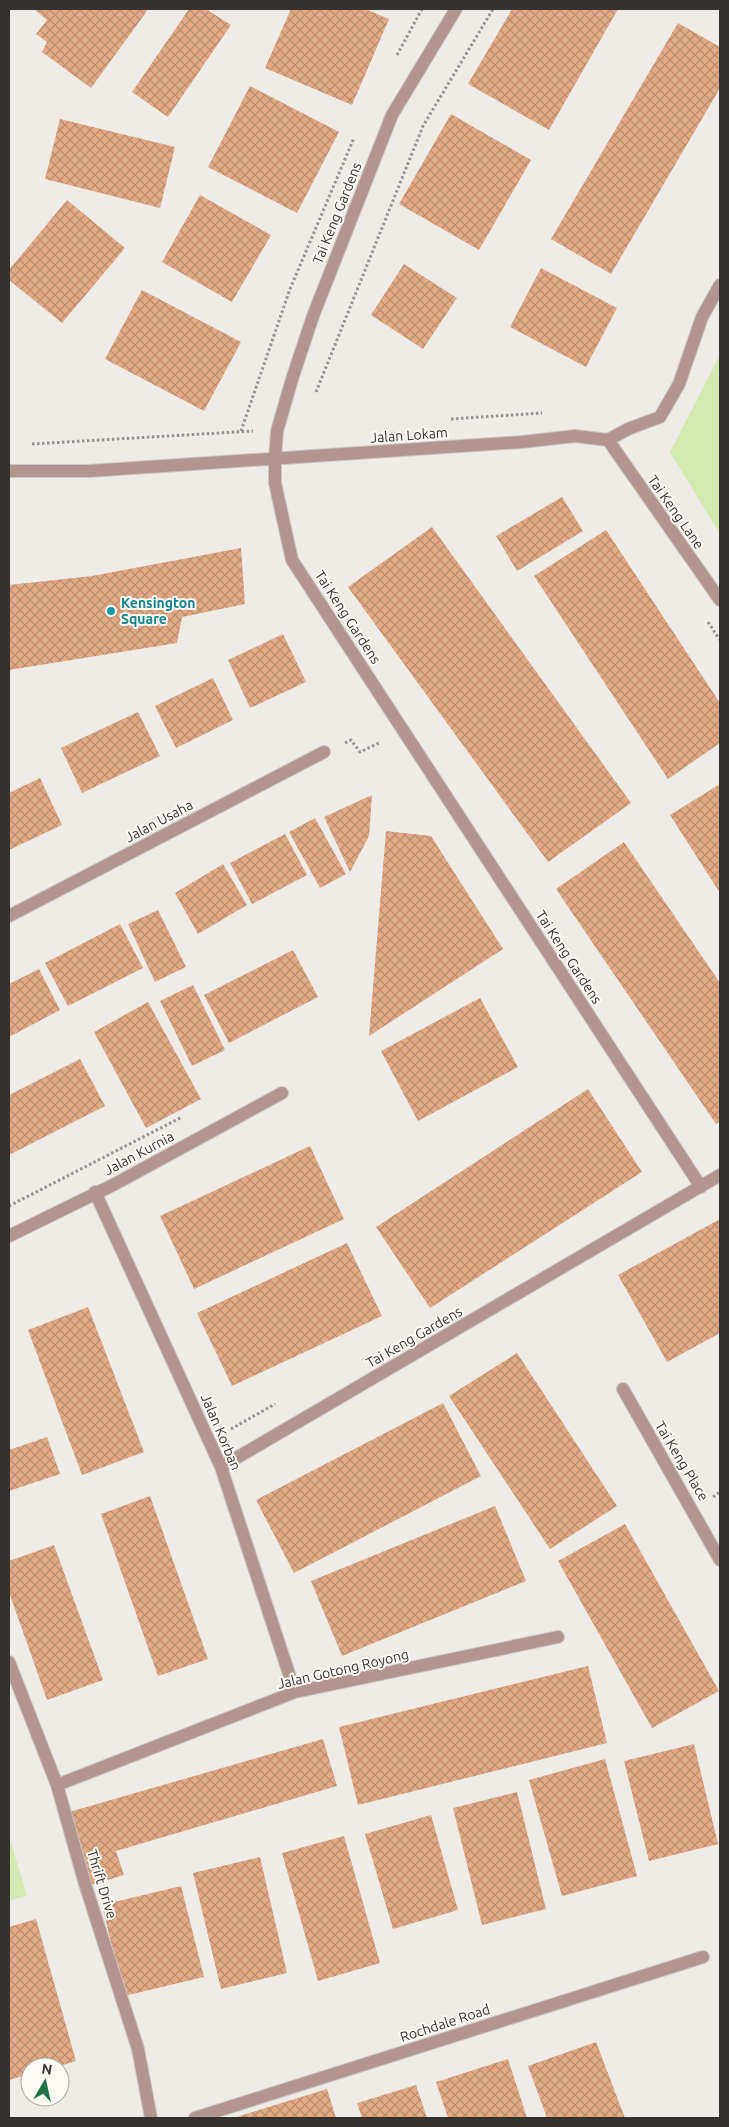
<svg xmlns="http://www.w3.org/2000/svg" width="729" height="2127" font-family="Ubuntu,sans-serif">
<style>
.green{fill:#d3e9b0}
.building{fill:url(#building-cross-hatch)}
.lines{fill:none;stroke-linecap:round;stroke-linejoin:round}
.minor-casing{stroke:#cac6c3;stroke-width:14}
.path{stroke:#959290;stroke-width:3;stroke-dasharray:2.5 2.5;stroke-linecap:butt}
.minor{stroke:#b3958f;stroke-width:12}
.culture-dot{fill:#0f9aa8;stroke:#fdf9f4;stroke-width:2}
.labels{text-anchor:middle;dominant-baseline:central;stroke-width:4;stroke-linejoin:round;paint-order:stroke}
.street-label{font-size:14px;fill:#343231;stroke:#fdf9f4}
.culture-label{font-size:14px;font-weight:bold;fill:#0d838f;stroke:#fdf9f4;text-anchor:start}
</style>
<defs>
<pattern id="building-cross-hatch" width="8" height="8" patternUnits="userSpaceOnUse" patternTransform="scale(1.25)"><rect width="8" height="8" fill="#e2ab86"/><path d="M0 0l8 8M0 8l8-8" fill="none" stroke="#b88c6e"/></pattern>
</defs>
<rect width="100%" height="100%" fill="#efebe7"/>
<path class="green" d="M720,355V534L670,452Z
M9,1837L27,1895L9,1901Z"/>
<path class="building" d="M34,9H144L147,11L91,88L42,52L47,42L36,34L47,20Z
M189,9H206L231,25L168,117L132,92Z
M291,9H365L389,19L352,105L265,68Z
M512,9H618L549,130L468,84Z
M678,23L720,47V88L611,274L551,239Z
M250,86L339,132L297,213L208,167Z
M451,114L531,160L479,250L399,204Z
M60,119L175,147L160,208L45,179Z
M200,195L271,235L232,302L162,262Z
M67,200L125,248L62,323L9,280V270Z
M404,264L457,298L423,349L371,315Z
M541,268L617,308L586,367L510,327Z
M142,290L241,342L204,411L105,359Z
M562,497L583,531L517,571L496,536Z
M432,527L631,803L548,862L348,587Z
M606,530L720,703V743L668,779L534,576Z
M241,548L245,604L182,617L177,643L9,670V585L92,576Z
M283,634L306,682L250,708L228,660Z
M213,678L233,720L176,748L155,706Z
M138,712L160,756L82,793L61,748Z
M40,778L62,825L9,850V793Z
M720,784V893L670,815Z
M372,795L369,836L350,872L324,817Z
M315,818L346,874L320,888L289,832Z
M386,831L431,836L503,949L369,1036Z
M285,834L307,875L252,904L230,863Z
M624,842L720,983V1121L716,1124L556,889Z
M223,864L247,905L198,934L175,893Z
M158,910L186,967L155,982L128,924Z
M120,924L143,968L68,1006L45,963Z
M293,950L318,997L229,1043L204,995Z
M39,969L60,1010L9,1037V984Z
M193,985L225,1050L192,1066L160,1001Z
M480,998L518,1067L418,1121L381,1051Z
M148,1002L201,1099L146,1128L94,1032Z
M80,1059L105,1106L9,1155V1095Z
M588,1089L642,1172L430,1308L376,1227Z
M310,1146L344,1219L194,1289L160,1216Z
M720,1219V1333L667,1362L618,1275Z
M347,1243L382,1316L232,1386L197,1313Z
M88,1307L144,1452L82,1475L28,1330Z
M517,1353L617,1506L550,1549L449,1396Z
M443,1403L481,1476L294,1573L256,1500Z
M47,1437L60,1474L9,1491V1450Z
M150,1496L208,1659L158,1676L101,1514Z
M495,1506L526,1581L342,1656L311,1581Z
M625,1524L719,1691L652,1728L558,1561Z
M54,1545L103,1680L47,1700L9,1592V1561Z
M588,1666L607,1743L358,1805L339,1727Z
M323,1739L337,1786L116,1851L124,1875L91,1885L69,1812Z
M694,1744L718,1844L649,1861L624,1761Z
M605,1759L637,1876L562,1896L529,1780Z
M517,1792L546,1909L482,1925L453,1808Z
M431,1815L458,1910L393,1929L365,1834Z
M344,1836L380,1963L318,1981L282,1853Z
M260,1857L287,1973L221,1989L193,1873Z
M181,1886L204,1977L124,1996L102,1905Z
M36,1919L76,2061L56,2067H30V2074L9,2080V1927Z
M596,2042L625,2118H547L528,2066Z
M508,2059L527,2118H448L436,2082Z
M416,2085L427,2118H362L357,2103Z
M327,2089L336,2118H233Z"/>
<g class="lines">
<g class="minor-casing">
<path id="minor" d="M456,9L392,115L313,316L293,376L277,431L275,459V483L292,560L701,1187
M608,440L720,600
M9,471H89L522,442L575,436L608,440L628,429L660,417L679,384L702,317L720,285
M9,916L324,752
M95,1192L221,1467L295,1692
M9,1236L115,1184L282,1093
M623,1389L720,1560
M221,1467L720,1175
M9,1662L57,1785L85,1884L138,2049L151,2118
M57,1785L295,1692L558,1637
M195,2118L703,1957"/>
</g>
<path class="path" d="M397,55L422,9
M316,392L423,126L493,9
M451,419L542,413
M241,431L290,289L354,138
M32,444L253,431
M708,622L720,640
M345,743L351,740L360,752L381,742
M9,1206L182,1117
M231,1429L275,1404
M713,1497L720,1492"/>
<use href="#minor" class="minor"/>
</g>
<circle class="culture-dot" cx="111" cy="611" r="5"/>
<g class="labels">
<g class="street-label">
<text transform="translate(337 213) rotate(-68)">Tai Keng Gardens</text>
<text transform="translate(409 435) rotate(-4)">Jalan Lokam</text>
<text transform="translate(676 512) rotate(55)">Tai Keng Lane</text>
<text transform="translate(348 617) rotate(57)">Tai Keng Gardens</text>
<text transform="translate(159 821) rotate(-28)">Jalan Usaha</text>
<text transform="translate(569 957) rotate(57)">Tai Keng Gardens</text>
<text transform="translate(139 1153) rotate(-28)">Jalan Kurnia</text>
<text transform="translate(414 1337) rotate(-30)">Tai Keng Gardens</text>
<text transform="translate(221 1432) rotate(67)">Jalan Korban</text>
<text transform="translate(682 1461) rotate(59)">Tai Keng Place</text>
<text transform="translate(343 1669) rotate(-13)">Jalan Gotong Royong</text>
<text transform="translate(102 1884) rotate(73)">Thrift Drive</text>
<text transform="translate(445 2023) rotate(-18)">Rochdale Road</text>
</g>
<g class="culture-label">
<text x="121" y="603">Kensington<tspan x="121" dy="16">Square</tspan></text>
</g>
</g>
<rect width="729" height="2127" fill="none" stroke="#343231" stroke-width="20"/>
<g transform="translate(45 2082) rotate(9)"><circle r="24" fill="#fdf9f4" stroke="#ada9a6"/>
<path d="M0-4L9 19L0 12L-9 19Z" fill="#207446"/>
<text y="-8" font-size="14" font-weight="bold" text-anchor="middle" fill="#343231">N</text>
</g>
</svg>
